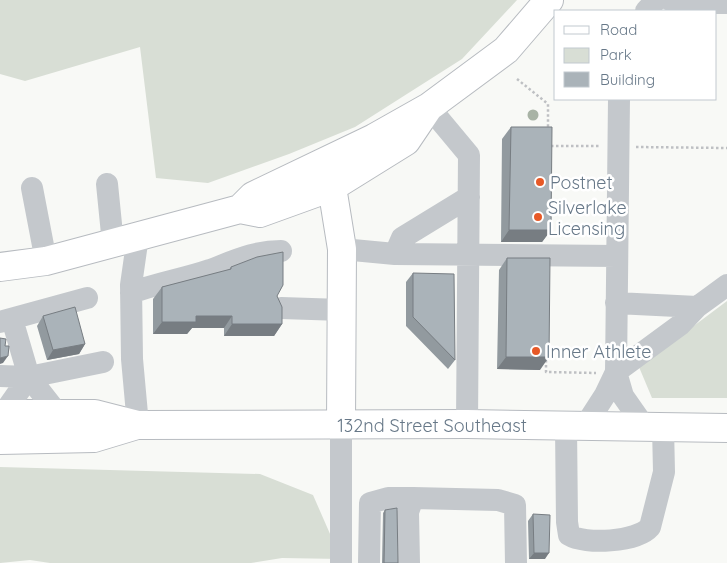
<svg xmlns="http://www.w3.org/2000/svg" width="727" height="563" font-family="Quicksand,sans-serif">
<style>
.green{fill:#d8ded5}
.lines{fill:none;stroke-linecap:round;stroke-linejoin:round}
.major-casing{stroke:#b7bbc0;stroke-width:30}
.path{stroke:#bec0c3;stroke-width:2.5;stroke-dasharray:2.5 2.5;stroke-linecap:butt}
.minor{stroke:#c4c8cc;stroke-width:22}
.major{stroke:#fff;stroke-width:28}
.tree{fill:#a8b3a5}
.wall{fill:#929a9f}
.shaded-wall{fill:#777d82}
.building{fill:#aab3b9;stroke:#777d82}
.poi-dot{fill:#e75927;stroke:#fff;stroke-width:2}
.labels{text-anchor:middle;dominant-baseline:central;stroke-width:5;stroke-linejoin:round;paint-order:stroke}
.poi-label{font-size:18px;fill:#677888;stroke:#fff;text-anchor:start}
.street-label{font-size:18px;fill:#677888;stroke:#fff}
</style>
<rect width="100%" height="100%" fill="#f8f9f6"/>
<path class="green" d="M0,0H517L462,59L355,127L289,154L208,183L156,178L140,47L25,81L0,74Z
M727,301V398H652L639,367Z
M0,467L260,474L313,495L341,559L282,558L251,563H50L30,560L0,563Z"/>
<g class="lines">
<g class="major-casing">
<path id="major" d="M332,187L342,249L341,424
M240,209L253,196L374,138L429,107L506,50L549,0
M0,267L46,261L240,209L260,213L332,187L406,141L429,107
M0,414H95L138,425L467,424L727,428
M0,440L94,438L137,425"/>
</g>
<path class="path" d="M517,79L548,104V131
M551,146H601
M636,147L727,148
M546,360V372L596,373"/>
<path class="minor" d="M670,0L676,3H727
M646,11L656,0
M619,99L616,372L623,396L644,426
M429,107L469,155L467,424
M107,184L113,244
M32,188L46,261
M138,236L131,285L132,359L138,425
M342,249L395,254L617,256
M395,254L402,238L469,197
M131,293C157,283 184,279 210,270C234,261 254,251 281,251
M616,303L697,307L727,285
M281,308L342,310
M12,319L29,377
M0,322L87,298
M0,376L29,377L103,362
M3,414L29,377L58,414
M341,424V563
M566,426L567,522L569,535C585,545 637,542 650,527L664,472L663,427
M585,426L605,395L616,372L680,325L697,307
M369,563L370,503L388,498H413
M409,563L408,512L413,498L498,500L515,505L516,563"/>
<use href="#major" class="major"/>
</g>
<circle class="tree" cx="533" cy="115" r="5.5"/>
<path class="wall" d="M511,127L551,230L542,242H501L502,139Z
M507,258L540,370L497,369L499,270Z
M231,267L277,296L282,324L274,336H224V328H192L187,334H153V299L162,287L229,270Z
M413,273L455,360L448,369L406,326V282Z
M43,316L85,344L79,354L47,360L37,326Z
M385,510L398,563H382L383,513Z
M533,514L545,559H529L528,521Z"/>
<path class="shaded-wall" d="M509,230H551L542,242H501Z
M196,316H232L224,328H192L187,334H153L162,322Z
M232,324H282L274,336H224Z
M85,344L79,354L47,360L53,350Z
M8,356L3,363L0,364V358Z
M506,357H549L540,370L497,369Z
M534,553H549L545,559H529Z"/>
<path class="building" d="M511,127H552L551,230H509Z
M283,252V285L277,296L282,307V324H232V316H196V322H162V287L231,269V267L257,257Z
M507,258H550L549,357H506Z
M413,273L454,274L455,360L413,317Z
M75,307L85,344L53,350L43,316Z
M0,338L6,339L5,346H9L8,356L0,358Z
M397,508L398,563H384L385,510Z
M533,514L550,515L549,553H534Z"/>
<g class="poi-dot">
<circle cx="540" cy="182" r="5"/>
<circle cx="538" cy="217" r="5"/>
<circle cx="536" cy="351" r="5"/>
</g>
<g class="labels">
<g class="poi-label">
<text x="550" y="182">Postnet</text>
<text x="548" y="207">Silverlake<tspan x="548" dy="21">Licensing</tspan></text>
<text x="546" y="351">Inner Athlete</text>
</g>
<g class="street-label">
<text x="432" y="425">132nd Street Southeast</text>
</g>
</g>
<rect x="554" y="10" width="162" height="90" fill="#ffffff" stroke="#c2c9cf"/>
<rect x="564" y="26" width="25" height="8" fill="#ffffff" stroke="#c2c9cf"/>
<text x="600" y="35" font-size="15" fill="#677888">Road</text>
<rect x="564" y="48" width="25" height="15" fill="#d8ded5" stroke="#c2c9cf"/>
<text x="600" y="60" font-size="15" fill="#677888">Park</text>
<rect x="564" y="72" width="25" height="15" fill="#aab3b9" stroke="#c2c9cf"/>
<text x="600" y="85" font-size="15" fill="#677888">Building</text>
</svg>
